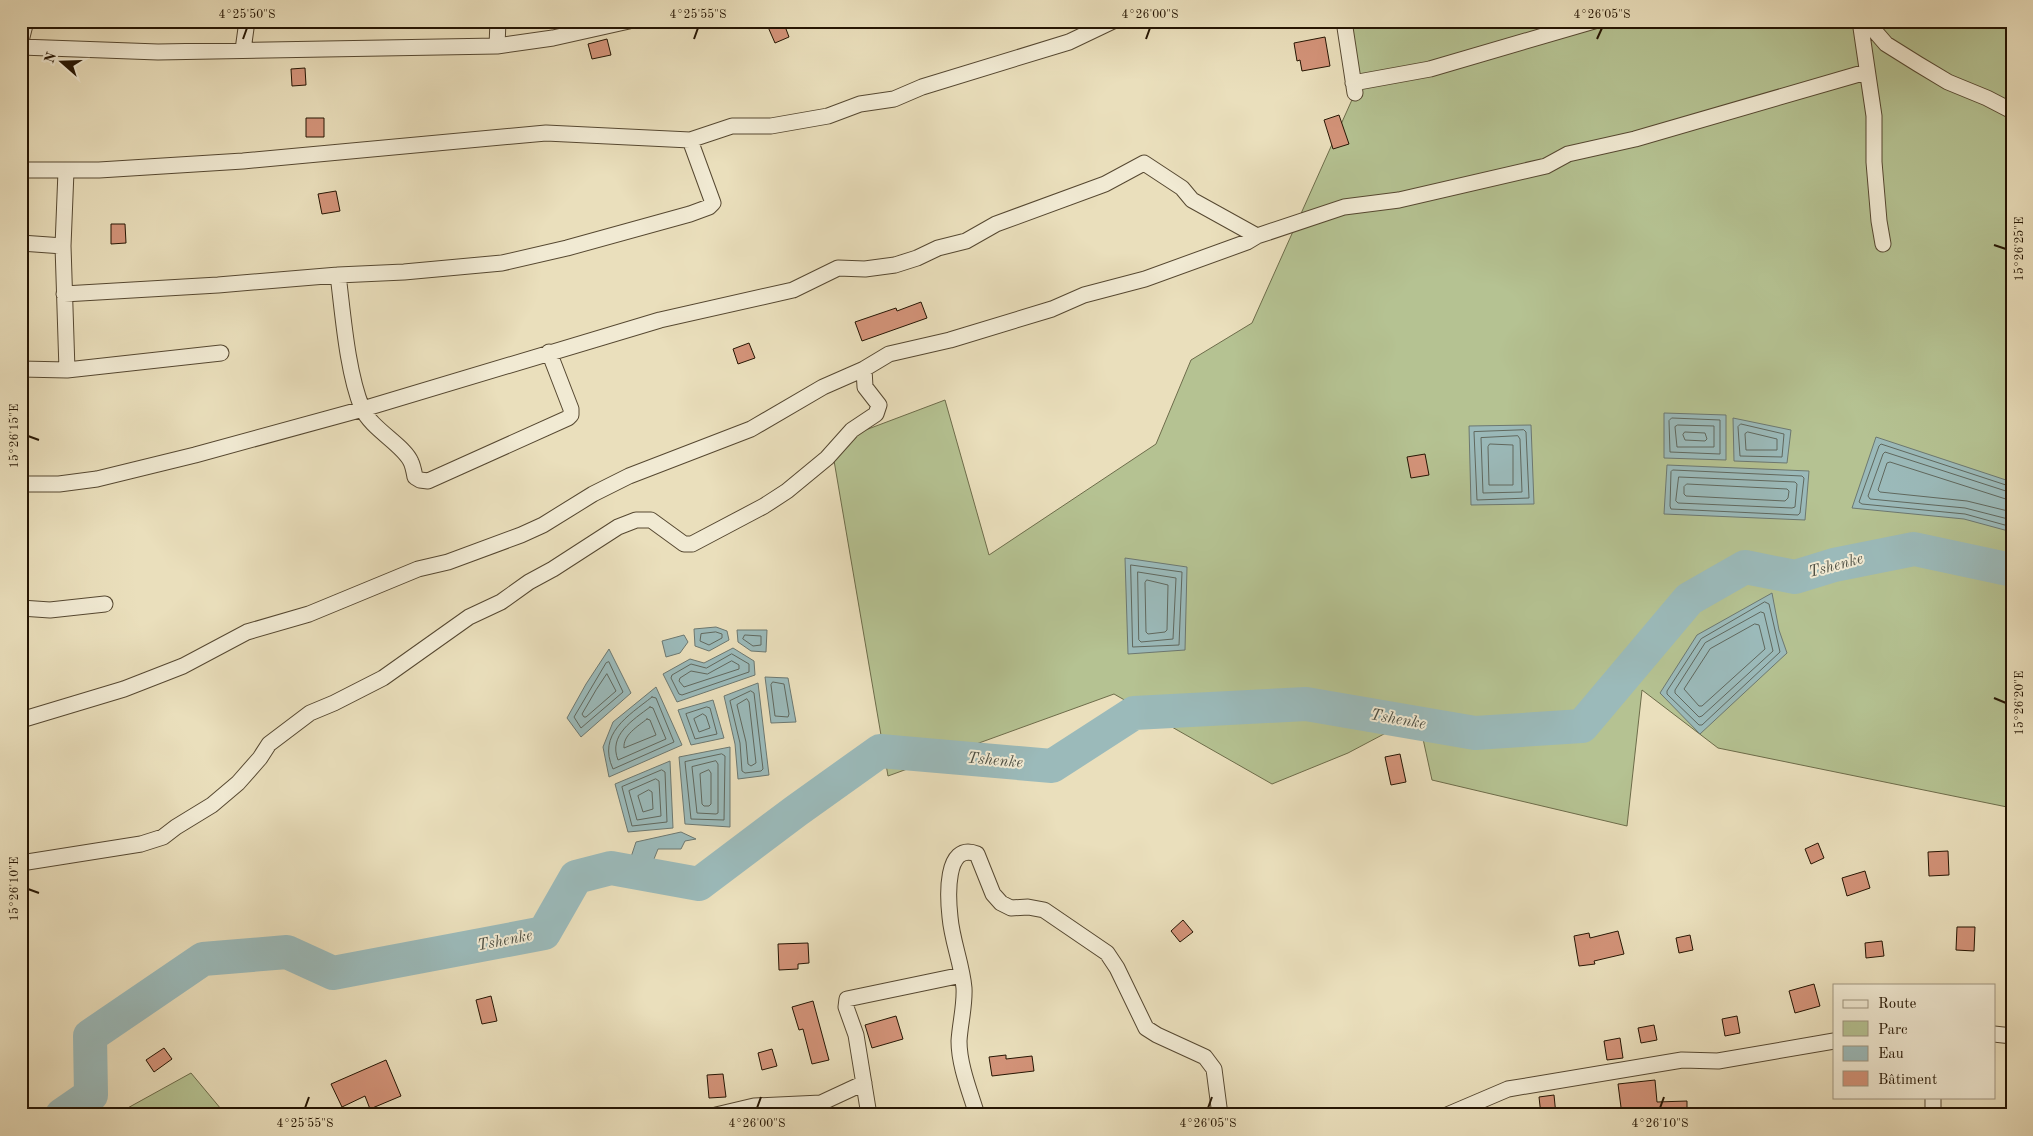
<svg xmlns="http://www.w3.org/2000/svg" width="2033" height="1136" font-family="'Old Standard TT',serif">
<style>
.green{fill:#b5c292;stroke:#6d6c4a}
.water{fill:#9bbaba;stroke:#6c7871}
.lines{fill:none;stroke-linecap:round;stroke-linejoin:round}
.shore{stroke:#60685e;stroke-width:1}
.river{stroke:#9bbaba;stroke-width:34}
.building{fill:#d39379;stroke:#251503}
.street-casing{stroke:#564831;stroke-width:17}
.street{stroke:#f1ead3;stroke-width:15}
.ticks{fill:none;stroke:#251503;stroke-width:2}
.labels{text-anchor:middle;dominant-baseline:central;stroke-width:4;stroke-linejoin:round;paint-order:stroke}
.water-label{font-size:16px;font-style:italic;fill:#4e4f43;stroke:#f1ead3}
.neatline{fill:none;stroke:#251503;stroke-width:2}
.ticks-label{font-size:12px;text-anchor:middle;fill:#251503}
</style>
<rect width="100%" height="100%" fill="#eadfbc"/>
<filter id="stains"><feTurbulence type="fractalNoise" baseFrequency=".004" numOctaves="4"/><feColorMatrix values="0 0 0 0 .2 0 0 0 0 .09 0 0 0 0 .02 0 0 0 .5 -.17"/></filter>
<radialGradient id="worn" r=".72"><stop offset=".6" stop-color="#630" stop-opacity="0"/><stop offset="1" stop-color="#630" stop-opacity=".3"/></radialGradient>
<path class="green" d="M1344,21H2012V808L1718,748L1642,690L1627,826L1432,780L1418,716L1348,753L1272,784L1114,694L888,776L831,443L945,400L989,555L1156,444L1191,360L1252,323L1355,93Z
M191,1073L226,1115H115Z"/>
<path class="water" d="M1664,413L1726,415V460L1664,458Z
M1733,418L1791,430L1787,463L1734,461Z
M1531,425L1534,504L1471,505L1469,426Z
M1876,437L2012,482V532L1964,519L1852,508Z
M1667,465L1809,471L1805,520L1664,514Z
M1125,558L1187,567L1185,650L1128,654Z
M1772,593L1779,630L1787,653L1700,734L1660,693L1697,635Z
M716,627L727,631L729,640L709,651L695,646L694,629Z
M737,630H767L766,652L751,651L738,642Z
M684,635L688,642L680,653L666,657L662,641Z
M733,648L754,661L755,675L677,702L663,674L690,659L704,663Z
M609,649L631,693L581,737L567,718L586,684Z
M765,677L788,678L796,722L771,723Z
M758,683L769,775L738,779L735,744L724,696Z
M656,687L682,745L609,777L603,747L613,722Z
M713,700L724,738L691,745L678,710Z
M730,747V827L685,824L679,757Z
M670,761L673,828L628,832L615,784Z
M681,832L696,839L685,841L681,849H658L652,864L631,857L636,842Z"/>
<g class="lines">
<path class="shore" d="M1672,418L1720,420V454L1670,452L1669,421Z
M1741,424L1784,434L1782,457L1740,456L1738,427Z
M1678,425L1714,426V447H1677L1675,427Z
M1524,430L1526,432L1529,498L1477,500L1474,432Z
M1685,432L1705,433L1707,439L1705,441L1685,440L1683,435Z
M1748,432L1777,439V450H1746L1745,434Z
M1518,436L1520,439L1522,492L1483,493L1481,438Z
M1490,444L1513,445V485H1489L1488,447Z
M1673,470L1802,476L1804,478L1800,513L1798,515L1671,509L1670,506L1671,472Z
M1679,477L1795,482L1797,484L1795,507L1792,508L1678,503L1676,501Z
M1687,484L1787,489L1789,491L1788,498L1785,501L1686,496L1684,494V487Z
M2012,487L1881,444L1879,446L1859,502L1862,504L1965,514L2012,527
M2012,493L1885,452L1883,454L1868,496L1870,499L1965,508L2012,520
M2012,501L1890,462L1887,463L1878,490L1880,492L1967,501L2012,512
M1131,565L1182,572L1179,645L1133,647Z
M1138,572L1176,578L1173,639L1141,642L1139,640Z
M1147,580L1168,585L1167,630L1165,632L1148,634L1146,632L1145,583Z
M1765,602L1769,604L1780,652L1702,725H1699L1667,694V691L1701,639Z
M1761,612L1764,613L1773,651L1702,716L1699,717L1675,693V690L1705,643Z
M1755,624L1759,625L1765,649L1702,706H1699L1684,689L1710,649Z
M716,632L722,634V638L709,645L700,641L701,634Z
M745,635L761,636V645L753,646L743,639Z
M732,654L749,664V672L682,695L679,694L671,678L672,675L691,664L706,668Z
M732,661L739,665V669L684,687L679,681L680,678L691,671L707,674Z
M609,662L623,692L581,728L574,717L606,663Z
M607,674L616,691L586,717H584L582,714L596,690Z
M773,682L784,684L789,714L788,717L775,716L771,685Z
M751,691L754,693L763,769L761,771L745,773L742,771L740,743L730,701Z
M652,697L656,698L674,742L613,769C597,734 628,716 652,697Z
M747,699L749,702L756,763L751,766L748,764L746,742L737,705Z
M650,707L653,708L666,739L618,760C608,735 633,720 650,707Z
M707,707L710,708L717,734L695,739L686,714Z
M703,714L706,716L710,728L699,732L694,719Z
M647,719L650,720L656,735L624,748C623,735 637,727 647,719Z
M722,754L725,756L724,820L691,819L685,762Z
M716,761L718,764V813L716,814L697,813L692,767Z
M662,770L665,772L667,822L632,826L622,787Z
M709,770L711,773V804L709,806H704L702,804L700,774Z
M656,779L659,781L661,816L637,820L629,791Z
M649,790L652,792L653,809L643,812L638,796Z"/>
<path class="river" d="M62,1115L91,1095L90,1036L203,959L287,952L333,973L544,933L576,877L611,868L699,884L796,811L880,751L1052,766L1134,713L1306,704L1475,733L1582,726L1689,599L1745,567L1795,577L1834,565L1914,549L2012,570"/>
</g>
<path class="building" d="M783,21L789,37L775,43L768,27Z
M1325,37L1330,66L1302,71L1300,60L1297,61L1294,43Z
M607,39L611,55L592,59L588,44Z
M305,68L306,85L292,86L291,69Z
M1339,115L1349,144L1333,149L1324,120Z
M306,118H324V137H306Z
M336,191L340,211L322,214L318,194Z
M111,224H125L126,243L111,244Z
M921,302L927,318L862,341L855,322L896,308L897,311Z
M749,343L755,358L738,364L733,349Z
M1425,454L1429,475L1411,478L1407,457Z
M1400,754L1406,782L1391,785L1385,757Z
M1818,843L1824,858L1811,864L1805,849Z
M1948,851L1949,875L1929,876L1928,852Z
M1865,871L1870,888L1847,896L1842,878Z
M1183,920L1193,932L1180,942L1171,931Z
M1957,927H1975L1974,951L1956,950Z
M1618,931L1624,954L1594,961L1595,964L1579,966L1574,936L1589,933L1590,938Z
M1690,935L1693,950L1679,953L1676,938Z
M1882,941L1884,956L1866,958L1865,943Z
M808,943L809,963L798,964V969L779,970L778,944Z
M1814,984L1820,1006L1795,1013L1789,991Z
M491,996L497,1021L482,1024L476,1000Z
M813,1001L829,1060L812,1064L803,1029L799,1030L792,1007Z
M896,1016L903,1039L872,1048L865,1025Z
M1737,1016L1740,1033L1725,1036L1722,1019Z
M1654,1025L1657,1040L1641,1043L1638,1028Z
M1620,1038L1623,1058L1607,1060L1604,1041Z
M164,1048L172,1059L154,1072L146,1060Z
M772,1049L777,1066L762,1070L758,1053Z
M1006,1055V1059L1032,1056L1034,1071L992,1076L989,1057Z
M386,1060L401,1096L370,1109L365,1096L342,1107L331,1084Z
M723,1074L726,1097L709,1098L707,1075Z
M1655,1080L1657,1102L1687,1101V1115H1622L1618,1084Z
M1554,1095L1556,1115H1541L1539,1097Z"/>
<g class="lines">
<g class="street-casing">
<path id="street" d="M1344,21L1355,93
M1860,21L1874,116V162L1879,221L1883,244
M1866,21L1886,44L1918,64L1948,82L1987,98L2012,111
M21,41L26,21
M497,46L498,21
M21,47L158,52L497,46L553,38L629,21
M243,50L247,21
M1353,83L1430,69L1594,21
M690,140L732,126H771L828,116L860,104L894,99L922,87L1069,42L1113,21
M21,170H99L243,161L546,133L690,140L713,203L709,207L690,214L567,248L502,263L404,272L338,275L218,285L64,294
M21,243L63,246
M338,275C343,314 347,371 362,408C371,429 404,445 411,462C413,466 414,472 415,477L420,480L428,481L568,418L571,415V409L549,352
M21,369L67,370L63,246L66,171
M67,370L221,353
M21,484H59L97,479L195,455L363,409L660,320L793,290L838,268L865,269L895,265L917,258L938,248L966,241L996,224L1105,184L1144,163L1182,188L1192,200L1257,236
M21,608L50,610L105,604
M21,720L124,689L183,666L247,632L309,614L418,569L448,562L521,535L543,525L593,494L629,476L751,429L823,387L864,369L889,354L950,340L1052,309L1084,295L1145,279L1247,242L1257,236L1344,207L1399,200L1546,166L1568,154L1635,139L1866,72
M21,863L141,844L163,837L176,827L212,805L238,783L260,758L269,744L310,713L334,703L383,678L469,617L501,602L529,582L553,569L618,527L636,520H651L684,544H692L764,506L787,491L827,458L852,430L876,414L879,405L865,387L864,369
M1994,1034L2012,1036
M1933,1097V1115
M716,1115L754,1106L821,1103L864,1083
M869,1115L856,1035L846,1007L847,999L962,975
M977,1115C970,1092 959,1065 959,1041C960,1024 965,1005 964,988C962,964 952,941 950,917C948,899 944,841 977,854L993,894L1001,903L1011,908L1028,907L1044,910L1107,953L1117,968L1146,1028L1157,1035L1205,1057L1214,1069L1220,1115
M1447,1115L1508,1089L1682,1060L1718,1061L1834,1041"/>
</g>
<use href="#street" class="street"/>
</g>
<path class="ticks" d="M243,39L247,28M694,39L698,28M1146,39L1150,28M1597,39L1602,28M1994,245L2006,249M28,436L39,440M1994,698L2006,703M28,889L39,893M305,1108L309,1097M757,1108L761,1097M1208,1108L1212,1097M1660,1108L1664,1097"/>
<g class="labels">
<g class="water-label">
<text transform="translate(1836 566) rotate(-15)">Tshenke</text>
<text transform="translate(1398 720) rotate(10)">Tshenke</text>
<text transform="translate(995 761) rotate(5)">Tshenke</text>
<text transform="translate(505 941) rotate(-11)">Tshenke</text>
</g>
</g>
<rect width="2033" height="1136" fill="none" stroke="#eadfbc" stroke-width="55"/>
<rect x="1833" y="984" width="162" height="115" fill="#f1ead3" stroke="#9f9580"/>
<rect x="1843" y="1000" width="25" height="8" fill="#f1ead3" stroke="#9f9580"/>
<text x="1878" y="1008" font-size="15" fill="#251503">Route</text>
<rect x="1843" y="1021" width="25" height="15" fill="#b5c292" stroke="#9f9580"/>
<text x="1878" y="1034" font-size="15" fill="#251503">Parc</text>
<rect x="1843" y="1046" width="25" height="15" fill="#9bbaba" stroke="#9f9580"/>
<text x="1878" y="1058" font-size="15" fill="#251503">Eau</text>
<rect x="1843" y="1071" width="25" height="15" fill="#d39379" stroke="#9f9580"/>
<text x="1878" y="1084" font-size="15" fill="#251503">Bâtiment</text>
<g transform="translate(62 62) rotate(290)" stroke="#f1ead3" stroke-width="4" paint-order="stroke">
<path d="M0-4L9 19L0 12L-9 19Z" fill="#251503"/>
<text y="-8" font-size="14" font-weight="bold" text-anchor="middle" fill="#251503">N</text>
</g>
<rect x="28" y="28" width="1978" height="1080" class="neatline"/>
<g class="ticks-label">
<text x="247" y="18">4°25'50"S</text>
<text x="698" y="18">4°25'55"S</text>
<text x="1150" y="18">4°26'00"S</text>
<text x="1602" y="18">4°26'05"S</text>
<text transform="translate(2019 249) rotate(-90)" y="4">15°26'25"E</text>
<text transform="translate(14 436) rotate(-90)" y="4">15°26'15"E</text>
<text transform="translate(2019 703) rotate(-90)" y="4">15°26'20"E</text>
<text transform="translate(14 889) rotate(-90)" y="4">15°26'10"E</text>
<text x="305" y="1127">4°25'55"S</text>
<text x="757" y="1127">4°26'00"S</text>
<text x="1208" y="1127">4°26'05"S</text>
<text x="1660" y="1127">4°26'10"S</text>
</g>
<rect width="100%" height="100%" filter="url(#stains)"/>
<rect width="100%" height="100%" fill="url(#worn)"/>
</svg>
